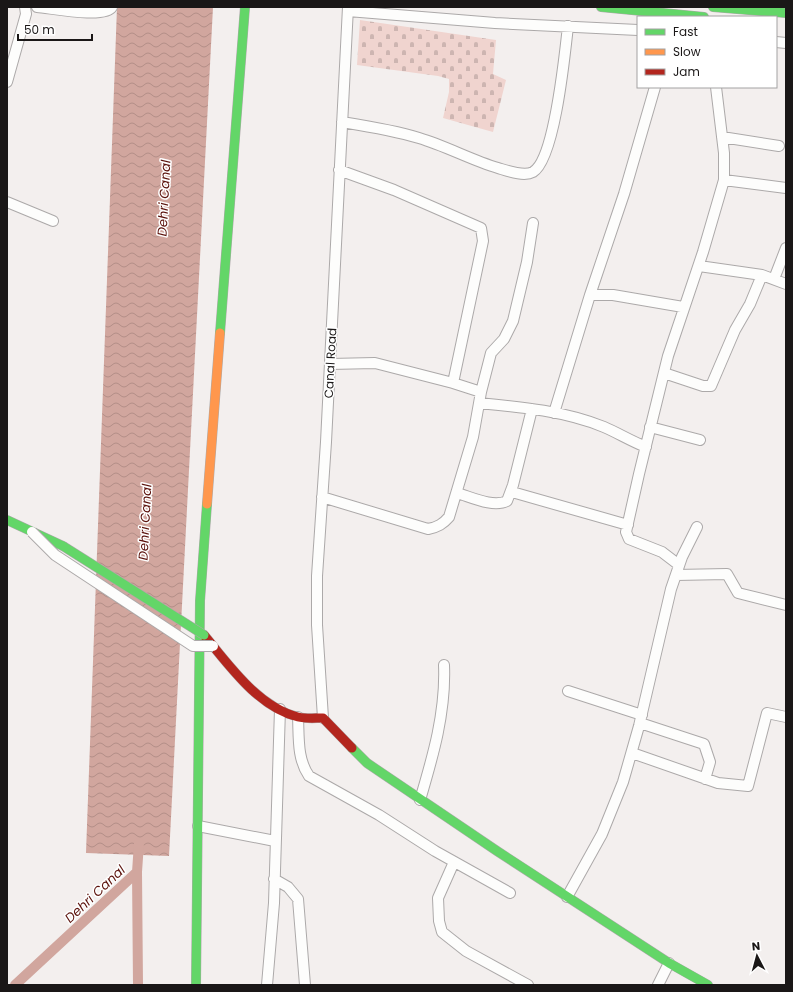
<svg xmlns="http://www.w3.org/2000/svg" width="793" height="992" font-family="Poppins,sans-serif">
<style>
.cemetery{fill:url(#cemetery-stones)}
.water{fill:url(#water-waves)}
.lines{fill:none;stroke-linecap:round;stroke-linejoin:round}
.canal{stroke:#d1a69e;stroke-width:10}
.street-casing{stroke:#aca9a9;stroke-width:12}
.fast-casing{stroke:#aca9a9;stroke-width:10}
.slow-casing{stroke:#aca9a9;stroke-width:10}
.jam-casing{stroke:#aca9a9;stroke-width:10}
.street{stroke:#fdfdfc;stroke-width:10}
.fast{stroke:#63d668;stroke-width:9}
.slow{stroke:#ff974d;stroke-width:9}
.jam{stroke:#b3261e;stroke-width:9}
.street-bridge-casing{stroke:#aca9a9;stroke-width:12;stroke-linecap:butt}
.fast-bridge-casing{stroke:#aca9a9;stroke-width:10;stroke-linecap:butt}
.street-bridge{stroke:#fdfdfc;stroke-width:10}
.fast-bridge{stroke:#63d668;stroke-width:9}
.labels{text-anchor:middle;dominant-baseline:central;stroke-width:3;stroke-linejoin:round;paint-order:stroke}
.street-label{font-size:12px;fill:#1a1717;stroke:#fff}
.water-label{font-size:13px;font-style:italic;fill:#5b110b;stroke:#fff}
</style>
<defs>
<pattern id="cemetery-stones" width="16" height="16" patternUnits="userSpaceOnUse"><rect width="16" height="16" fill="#f0d4cf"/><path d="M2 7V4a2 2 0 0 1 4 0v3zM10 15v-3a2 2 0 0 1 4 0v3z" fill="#cdb5b1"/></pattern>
<pattern id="water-waves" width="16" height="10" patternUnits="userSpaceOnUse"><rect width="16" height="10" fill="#d1a69e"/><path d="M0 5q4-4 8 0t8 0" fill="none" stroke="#b38e87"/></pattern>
</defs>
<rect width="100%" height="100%" fill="#f3efee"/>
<path class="cemetery" d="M360,20L496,40L493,74L506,80L493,132L443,118L449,92V79L438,76L357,65Z"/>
<path class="water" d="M117,7H213L169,856L86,853Z"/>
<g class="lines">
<path class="canal" d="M137,872L138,985
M15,985L137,872L139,843"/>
<g class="street-casing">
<path id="street" d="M37,7C51,8 105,19 112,7
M348,11L495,23L638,30
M776,42L786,43
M7,82L26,14L25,7
M342,122C367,126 393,130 419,138C446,146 471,160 498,168C508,171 524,177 533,172C555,159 565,52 568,26
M722,137L779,146
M339,170L394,190L481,228L483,241L453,383
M724,180L786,188
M7,202L53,221
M699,266L762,275L786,284
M774,279L786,248
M590,295H613L683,307
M330,364L375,363L453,383L481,392
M664,373L703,386H711L735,330L750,304L762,275
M479,403C521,407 565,411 604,427C618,433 631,441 646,447
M554,413L590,295L624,194L655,87
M650,427L700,440
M512,492L628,525
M457,493C471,497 493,508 507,501L513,485L532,409
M322,497L428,529C438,527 443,524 449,517L473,437L481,392L491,353L504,339L513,321L527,262L533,223
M679,565L662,552L629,539L626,532L639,474L668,356L703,252L724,180V153L716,87
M676,575L727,574L738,593L786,605
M568,691L642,715
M298,717C299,737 297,759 309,776L379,815L435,851L510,893
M323,718L317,625V576L326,442L348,7
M640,723L704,744L710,762L705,779
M632,753L718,783L748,786L767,713L786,717
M420,800C433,756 446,712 444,665
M198,826L275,841
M454,862L438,898L439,921L442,932L466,951L528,985
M274,879L288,887L298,899L305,985
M567,897L602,834L623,782L639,726L671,589L682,557L697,527
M267,985L274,903L280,709
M658,985L669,963"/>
</g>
<g class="fast-casing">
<path id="fast" d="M601,7L704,17
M713,7L786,13
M220,333L245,7
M7,520L63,546
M352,748L367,763L497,851L669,963L708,985
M196,985L200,601L207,504"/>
</g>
<g class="slow-casing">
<path id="slow" d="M207,504L220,333"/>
</g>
<g class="jam-casing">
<path id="jam" d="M204,635C229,665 258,707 298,717C306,719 315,718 323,718L352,748"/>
</g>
<use href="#street" class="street"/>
<use href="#fast" class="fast"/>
<use href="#slow" class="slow"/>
<use href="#jam" class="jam"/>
<g class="street-bridge-casing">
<path id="street-bridge" d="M32,532L55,555L193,646H213"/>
</g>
<g class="fast-bridge-casing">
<path id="fast-bridge" d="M63,546L204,635"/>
</g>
<use href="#street-bridge" class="street-bridge"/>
<use href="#fast-bridge" class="fast-bridge"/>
</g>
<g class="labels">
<g class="street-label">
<text transform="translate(330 363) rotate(-87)">Canal Road</text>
</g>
<g class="water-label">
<text transform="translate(164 198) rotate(-87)">Dehri Canal</text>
<text transform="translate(145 522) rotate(-87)">Dehri Canal</text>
<text transform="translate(95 894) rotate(-43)">Dehri Canal</text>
</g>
</g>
<rect width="793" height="992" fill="none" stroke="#1a1717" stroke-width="16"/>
<rect x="637" y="16" width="140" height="72" fill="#ffffff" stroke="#a3a2a2"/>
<rect x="645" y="29" width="20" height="6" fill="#63d668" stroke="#a3a2a2"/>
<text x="673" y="36" font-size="12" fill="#1a1717">Fast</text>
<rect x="645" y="49" width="20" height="6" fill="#ff974d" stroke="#a3a2a2"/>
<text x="673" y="56" font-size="12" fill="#1a1717">Slow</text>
<rect x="645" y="69" width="20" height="6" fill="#b3261e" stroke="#a3a2a2"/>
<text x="673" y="76" font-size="12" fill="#1a1717">Jam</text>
<g transform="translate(757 956) rotate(354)" stroke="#ffffff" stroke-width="3" paint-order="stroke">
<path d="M0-3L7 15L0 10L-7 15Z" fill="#1a1717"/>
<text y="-6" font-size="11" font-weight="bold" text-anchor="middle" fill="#1a1717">N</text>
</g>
<path d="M18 34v6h74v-6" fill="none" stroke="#1a1717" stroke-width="2"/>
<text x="24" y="34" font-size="12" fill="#1a1717" stroke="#ffffff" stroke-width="3" paint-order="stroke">50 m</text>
</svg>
